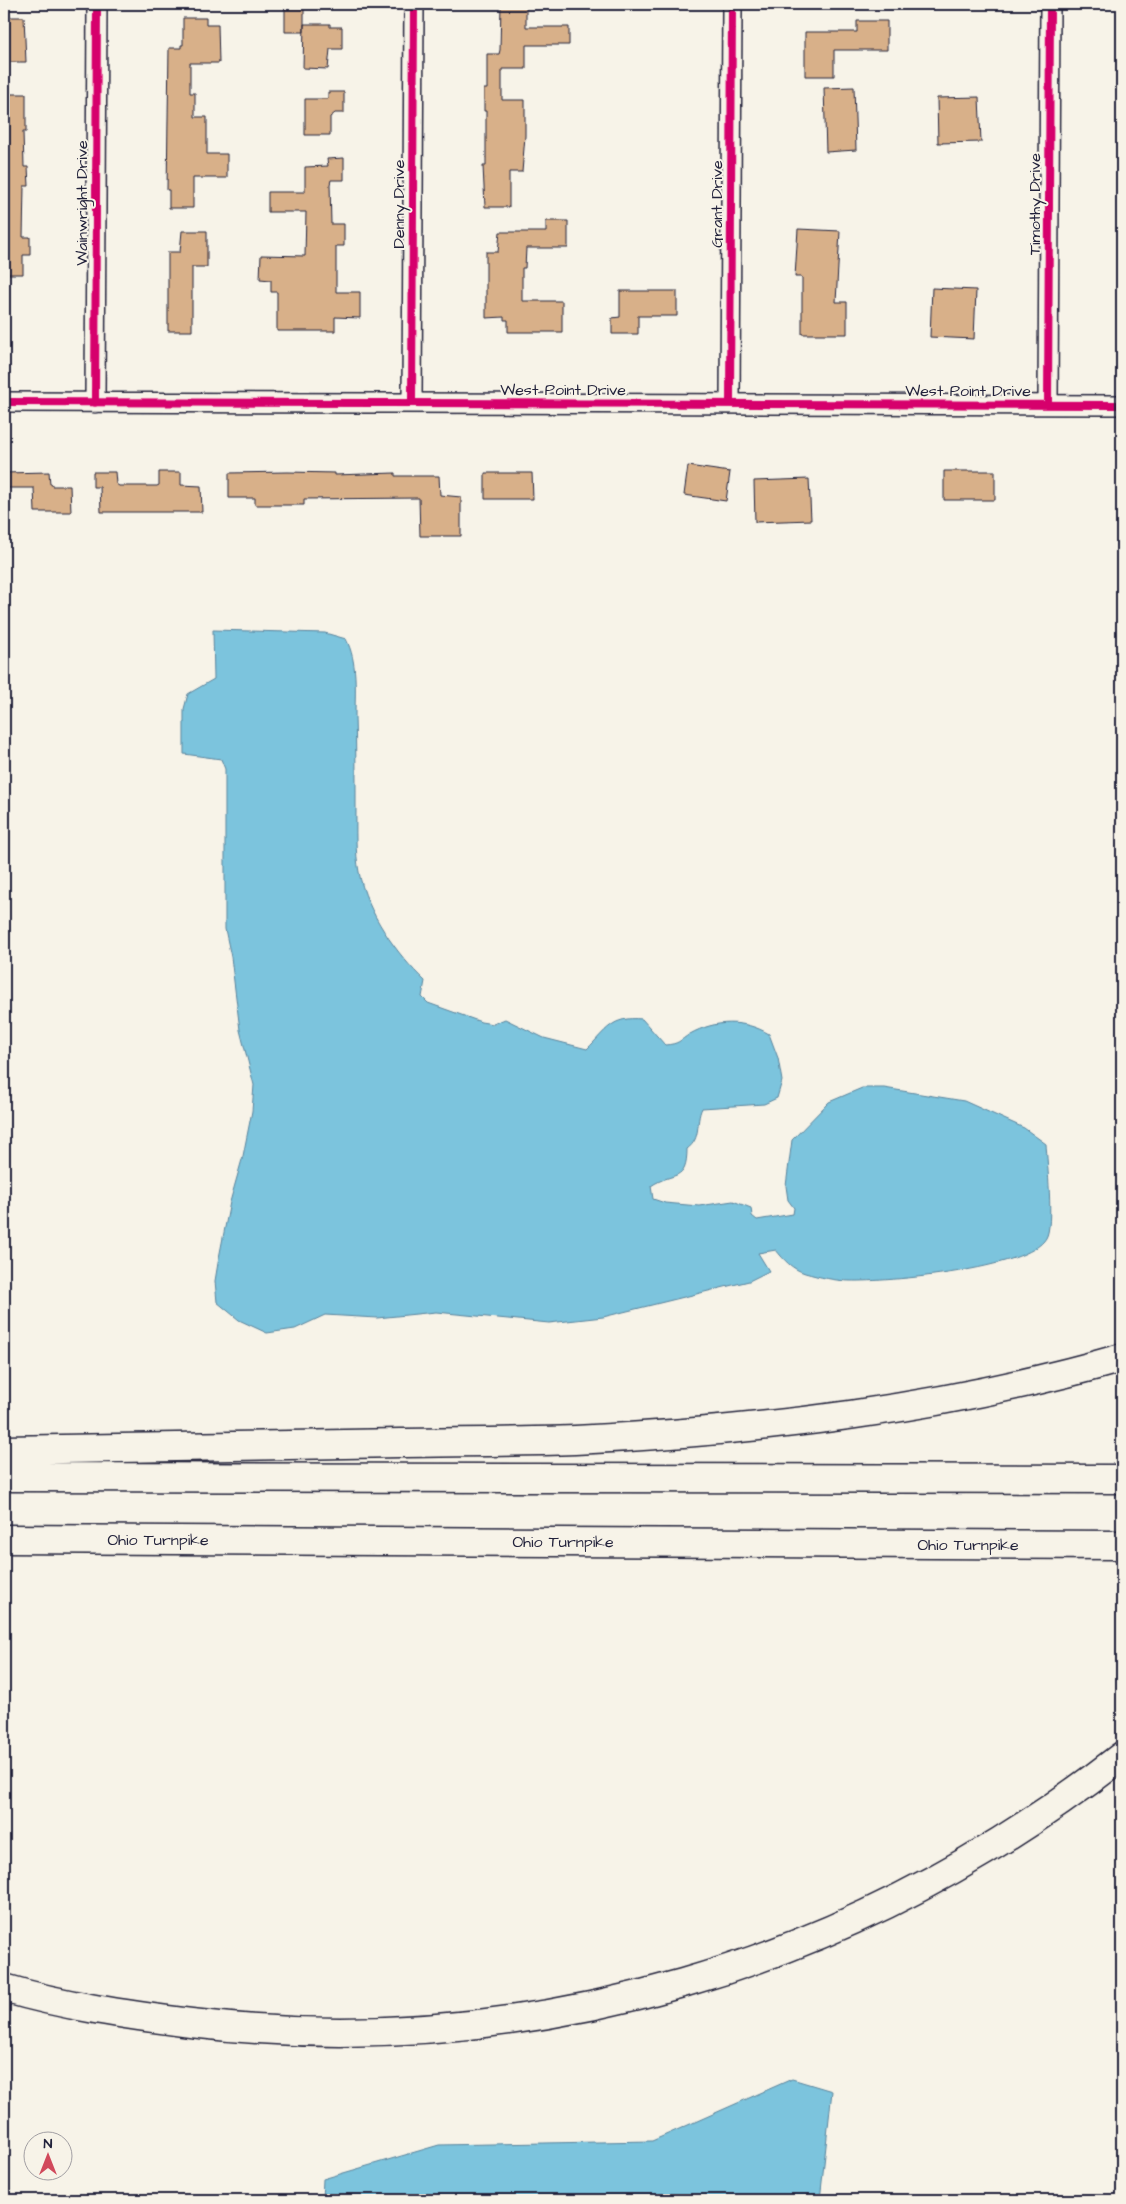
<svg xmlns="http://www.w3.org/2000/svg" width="1126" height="2204" font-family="'Architects Daughter',sans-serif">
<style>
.water{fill:#7cc4dd;stroke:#58839c}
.building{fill:#d8b089;stroke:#22223b}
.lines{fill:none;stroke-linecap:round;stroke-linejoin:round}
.street-casing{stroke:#22223b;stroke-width:22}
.highway-casing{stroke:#22223b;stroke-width:31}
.street{stroke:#f7f3e8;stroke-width:19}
.highway{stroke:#f7f3e8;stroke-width:28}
.cycleway-casing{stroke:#f7f3e8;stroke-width:11}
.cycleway{stroke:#d6006c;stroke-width:8}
.labels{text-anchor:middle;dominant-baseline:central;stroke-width:4;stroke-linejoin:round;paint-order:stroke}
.street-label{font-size:16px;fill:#22223b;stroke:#f7f3e8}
</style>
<rect width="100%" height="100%" fill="#f7f3e8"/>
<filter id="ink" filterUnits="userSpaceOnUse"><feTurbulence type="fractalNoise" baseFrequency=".02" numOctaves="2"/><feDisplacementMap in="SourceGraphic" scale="10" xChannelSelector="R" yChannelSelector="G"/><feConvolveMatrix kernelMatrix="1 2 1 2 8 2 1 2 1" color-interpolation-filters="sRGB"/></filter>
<g filter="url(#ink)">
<path class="water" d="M213,630L325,633L346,639C358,662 355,691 355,717C356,747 356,777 356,808C356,829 355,852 359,872C366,911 397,955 425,981L422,997L428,1003L481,1022L493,1024L505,1019L544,1038L587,1049C607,1030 611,1016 642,1019L665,1045C679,1044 679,1041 690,1034C715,1020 744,1019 769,1034L778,1058L782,1081L777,1098L764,1104L702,1108C695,1123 702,1138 687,1149C687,1183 673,1171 651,1186L653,1199L665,1203L699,1206L733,1201L751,1208L752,1216L757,1220L793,1214L794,1208L788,1200L786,1186L792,1140L829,1102L862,1088H884L964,1101L1024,1128L1046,1144C1047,1162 1054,1225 1046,1238C1028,1270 887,1282 850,1281C836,1281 819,1277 805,1273C792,1269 784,1260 776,1250L758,1253L769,1271L749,1281L603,1317L549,1323L436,1312L377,1318L325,1315L295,1329L267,1333L239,1320L217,1302L215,1281L218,1263L230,1202L243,1156L252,1111L254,1085L240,1030L231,957L225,929V769L221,759L184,754V709L188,694L214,679Z
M792,2079L832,2091L820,2200H322L323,2179L439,2145L652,2141Z"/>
<path class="building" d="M285,4H304V32H285Z
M501,4H526V27H569V45H526V69H502V100H525V136L522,172H509V207H485L483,166H486V111H484V89H487V54H499L500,50Z
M4,17H24L26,62H4Z
M183,18H206V25H218L219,63H190V93H195V117H207V154H227V178H193V208H169V190H167L169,48H181V45H183Z
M857,21H887V50H834V76H805V32H857Z
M304,24H330V27H342V49H330L328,69L303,68Z
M854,87L856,150L826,152L824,88Z
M328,92H344V113H335L330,117V135H305V99H328Z
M4,94H26V132H23L24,167H28L29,186H24L23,237H30V255H23V274H4Z
M979,97L981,142L938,143L937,98Z
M344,158V180H331L330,184L331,224H344V246H336V292H360V318L335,317V331H277V292H271V280L260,279L261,255L305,256L306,212H268V192H305V167L328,166L327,159Z
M546,221H568V248H526L525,268H522V301H562V332H508V320H504V317L486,318V252H498L500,232H546Z
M798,229L840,231L836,302H847V334H802V277H795Z
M182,231H207V267H192V331H168V252H180Z
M932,288L976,290L974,339L930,337Z
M620,291H677V316H638V334H612V318L620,317Z
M688,466L730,472L726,501L684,495Z
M944,471H995V500H944Z
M49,472L50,484H52V486H70L71,512H35L34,488H4V473Z
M93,472H115L116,484L119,486H157L159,485V472H181V485L201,486L202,512H101L100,487H93Z
M288,472L335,473V475L395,473V476H439L440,495L461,497V536H420L419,498L304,499V505H255V498H229V473Z
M485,473H532L533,499H485Z
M809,479L811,520L755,522L754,481Z"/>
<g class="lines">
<g class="street-casing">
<path id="street" d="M4,402L1122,405
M95,403L97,4
M412,403L414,4
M730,404L732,4
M1048,405L1050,4"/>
</g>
<g class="highway-casing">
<path id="highway" d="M4,1450C136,1447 268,1445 400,1443C458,1442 517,1442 575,1440C759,1431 944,1409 1122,1358
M4,1477L1122,1479
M4,1539L1122,1545
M4,1988C64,2006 128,2015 191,2023C529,2063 855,1965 1122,1756"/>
</g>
<use href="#street" class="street"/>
<use href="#highway" class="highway"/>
<g class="cycleway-casing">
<path id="cycleway" d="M4,402L1122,405
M95,403L97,4
M412,403L414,4
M730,404L732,4
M1048,405L1050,4"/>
</g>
<use href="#cycleway" class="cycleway"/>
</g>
</g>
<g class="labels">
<g class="street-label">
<text transform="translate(82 203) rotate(-90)">Wainwright Drive</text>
<text transform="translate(399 204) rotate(-90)">Denny Drive</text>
<text transform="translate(717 204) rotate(-90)">Grant Drive</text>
<text transform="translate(1035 204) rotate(-90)">Timothy Drive</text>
<text x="563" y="390">West Point Drive</text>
<text x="968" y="391">West Point Drive</text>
<text x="158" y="1540">Ohio Turnpike</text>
<text x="563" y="1542">Ohio Turnpike</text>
<text x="968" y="1545">Ohio Turnpike</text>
</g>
</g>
<rect width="1126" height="2204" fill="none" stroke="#f7f3e8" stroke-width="20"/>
<rect x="10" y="10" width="1106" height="2184" fill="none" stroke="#22223b" stroke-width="2" filter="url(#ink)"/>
<g transform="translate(48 2156)"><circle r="24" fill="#f7f3e8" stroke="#a29fa3"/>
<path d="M0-4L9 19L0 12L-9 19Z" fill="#d1495b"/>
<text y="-8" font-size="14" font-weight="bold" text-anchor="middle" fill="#22223b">N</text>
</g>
</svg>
